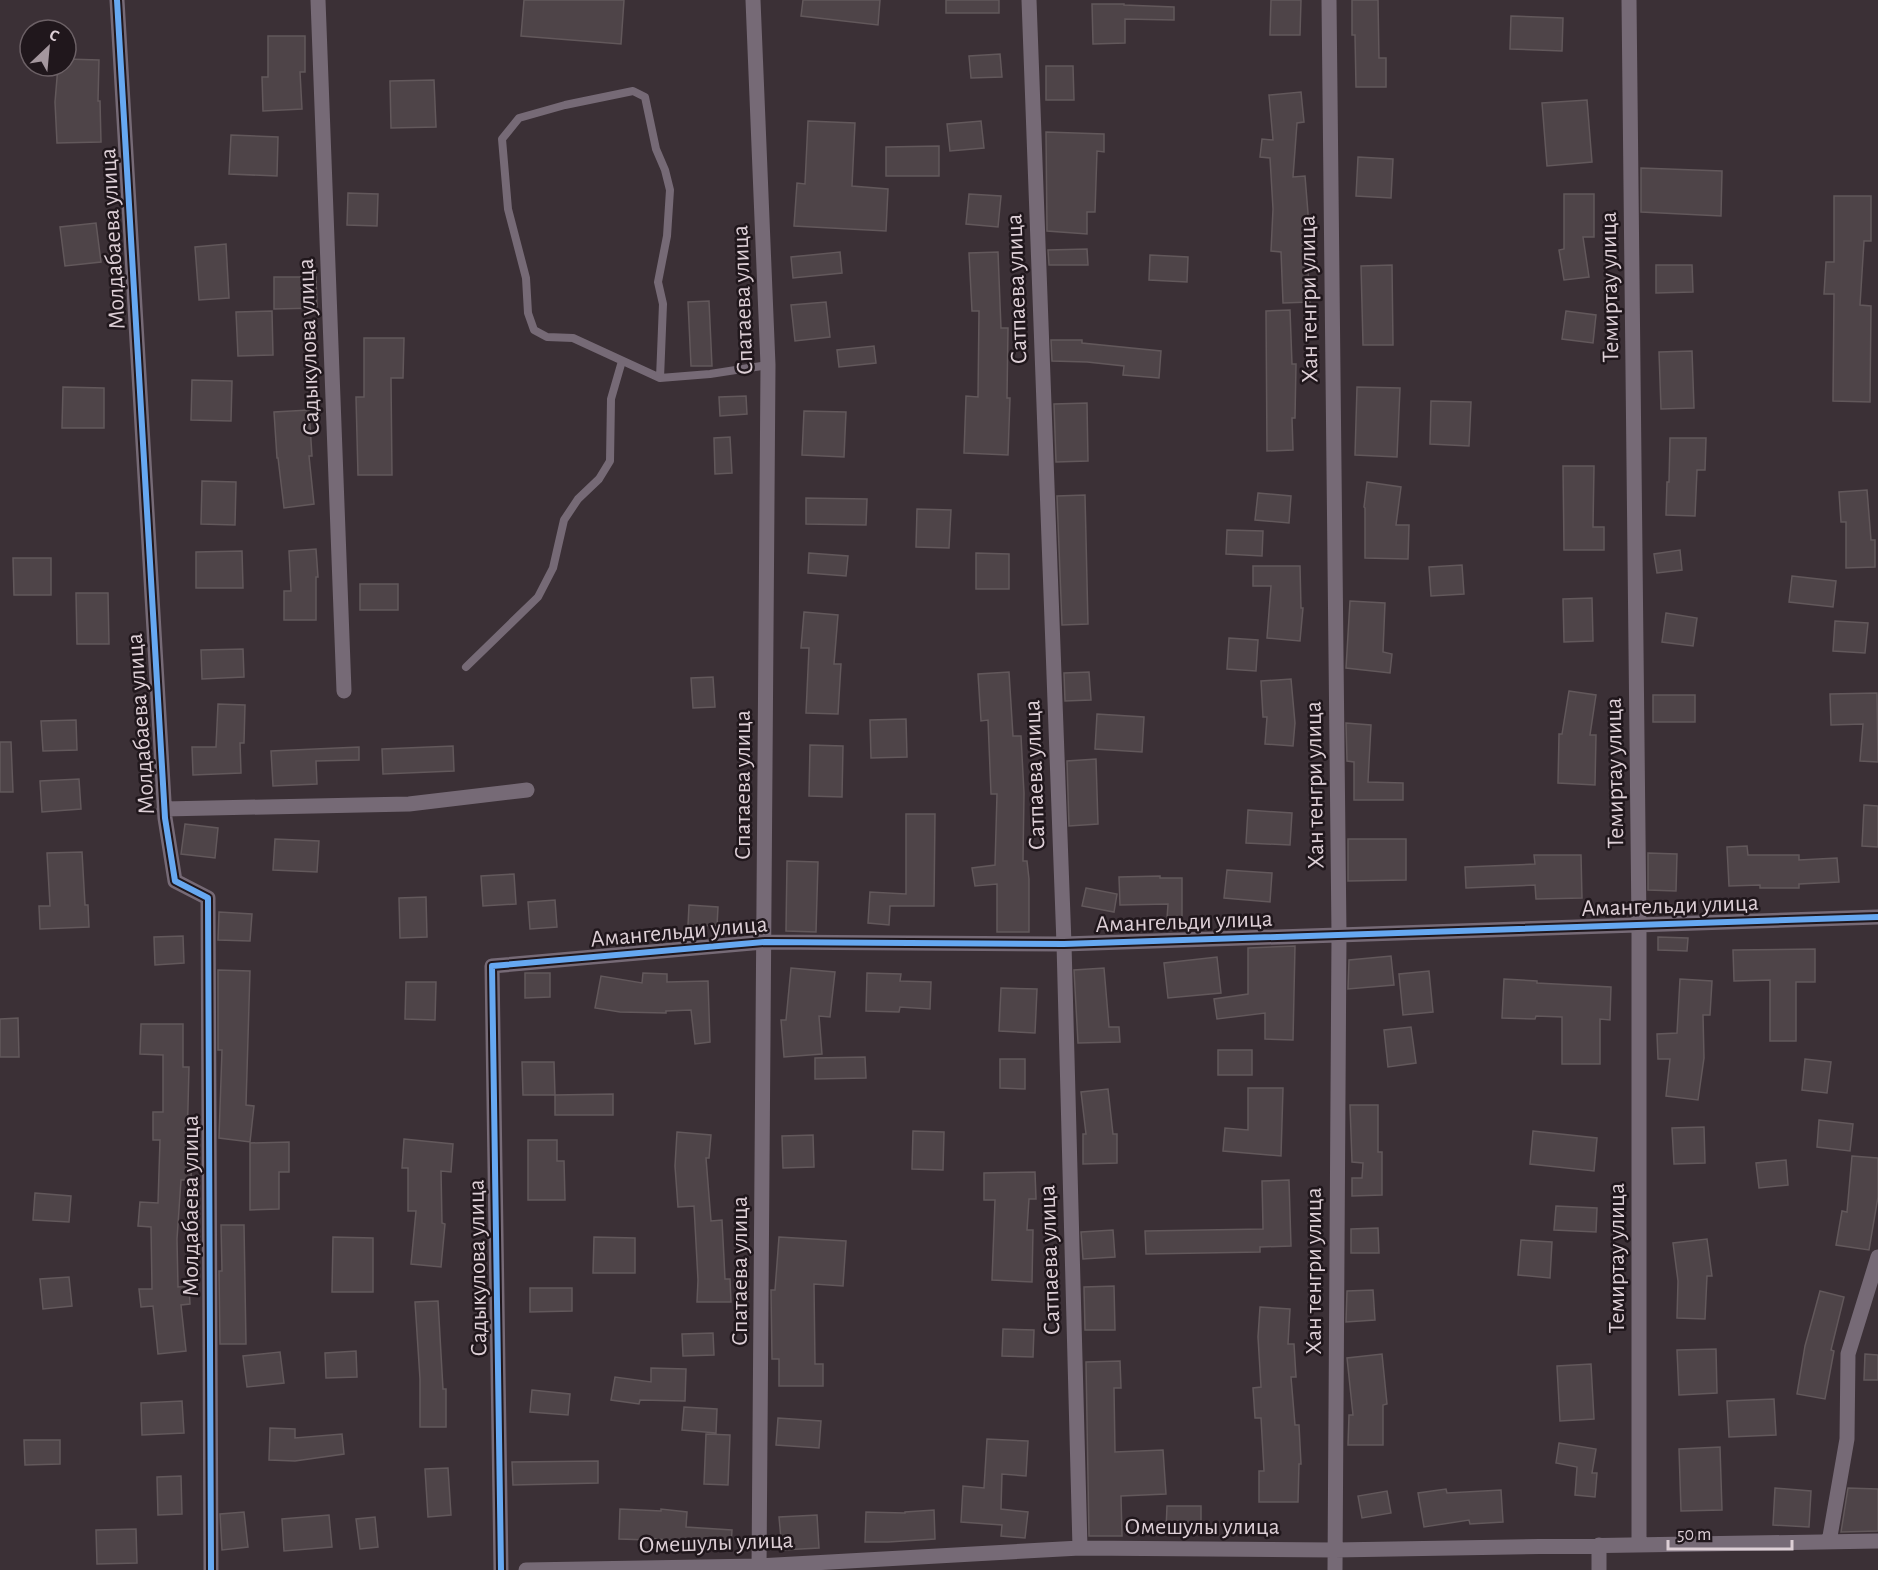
<svg xmlns="http://www.w3.org/2000/svg" width="1878" height="1570" font-family="'Alegreya Sans',sans-serif">
<style>
.building{fill:#4e4448;stroke:#62585b;stroke-width:1.5}
.lines{fill:none;stroke-linecap:round;stroke-linejoin:round}
.service{stroke:#766a76;stroke-width:8}
.minor{stroke:#766a76;stroke-width:15}
.cycleway-casing{stroke:#20171c;stroke-width:10}
.cycleway{stroke:#66a8f1;stroke-width:6}
.labels{text-anchor:middle;dominant-baseline:central;stroke-width:5;stroke-linejoin:round;paint-order:stroke}
.street-label{font-size:24px;fill:#ddcfd6;stroke:#20171c}
</style>
<rect width="100%" height="100%" fill="#3b3036"/>
<path class="building" d="M524,0H624L621,44L521,36Z
M803,0H880L878,25L801,16Z
M946,0H999V13H946Z
M1271,0H1301L1300,35H1270Z
M1352,0H1378L1379,58H1386V87H1356L1355,35H1352Z
M1092,4H1124V5L1174,7V20L1125,19V43L1093,44Z
M1511,16L1563,18L1562,51L1510,49Z
M268,36H305V72H300L302,109L263,111L262,77H268Z
M1000,54L1002,77L971,78L969,56Z
M66,59L99,60L98,101H100L101,142L57,143L55,102L58,66H66Z
M1046,66H1073L1074,100H1046Z
M434,80L436,127L391,128L390,81Z
M1301,92L1304,122L1297,123L1293,177L1305,176L1308,213L1304,270L1308,269L1310,302L1283,303L1281,252L1271,251L1273,209L1270,158L1260,157L1262,139L1273,140L1269,95Z
M1587,100L1592,162L1547,166L1542,103Z
M808,121L855,123L852,186L888,189L886,231L794,226L797,183L805,184Z
M981,121L984,148L950,151L947,124Z
M1046,132L1104,134V152L1097,151L1095,212H1087V234L1047,231Z
M231,135L278,137L277,176L229,174Z
M939,146V176H886V147Z
M1358,157L1393,159L1391,198L1356,196Z
M1641,168L1722,171L1721,216L1641,212Z
M348,193L378,194L377,226L347,225Z
M969,194L1001,196L998,227L966,224Z
M1564,194H1594V237H1583L1589,277L1564,280L1559,250L1564,249Z
M1834,196H1871V241H1864L1860,305L1871,306L1870,402L1833,401L1834,294H1824L1826,262H1834Z
M96,223L101,262L65,266L60,227Z
M226,244L229,298L199,300L195,247Z
M1087,249L1088,265H1049L1048,250Z
M840,252L842,273L793,278L791,257Z
M998,252L1001,328H1008L1007,398H1010L1008,455L964,453L966,396L978,397L979,311H972L969,253Z
M1150,255L1188,257L1187,282L1149,280Z
M1392,265L1393,345H1363L1361,266Z
M1656,265H1692L1693,292L1656,293Z
M274,277H316L317,308L274,309Z
M709,301L712,366H691L688,302Z
M826,302L830,337L795,341L791,305Z
M1290,310L1292,364H1296L1295,418H1292L1293,450L1267,451L1266,311Z
M272,311L273,355L238,356L236,312Z
M1566,311L1596,315L1593,343L1562,339Z
M364,338H404L403,378H391L392,475H358L356,397H364Z
M1051,340H1082V343L1161,351L1159,378L1123,375L1124,366L1087,362L1052,361Z
M874,346L876,363L839,367L837,350Z
M1692,351L1694,408L1661,409L1659,352Z
M192,380L232,381L231,421L191,420Z
M63,387L104,388V428H62Z
M1357,387L1400,388L1397,457L1355,455Z
M746,396L747,414L720,416L719,397Z
M1431,401L1471,402L1469,446L1430,444Z
M1087,403L1088,461L1056,462L1054,404Z
M309,410L312,456H309L314,504L284,508L278,458H277L274,412Z
M804,411L846,412L844,457L802,455Z
M730,437L732,473L715,474L714,438Z
M1670,438H1706L1705,470H1697L1695,516L1666,515L1667,482H1669Z
M1563,466H1594L1593,527H1604V550H1564Z
M202,481L236,482L235,525L201,524Z
M1367,482L1401,487L1396,525H1409L1408,559L1365,558V508L1364,507Z
M1867,490L1871,540H1875V567L1846,568V522H1841L1839,492Z
M1258,493L1291,496L1289,523L1255,520Z
M1085,495L1088,624L1062,625L1057,496Z
M806,498L867,499L866,525L806,524Z
M917,509L951,510L949,548L916,547Z
M1227,530L1263,531L1262,556L1226,554Z
M316,549L318,577H316V620H284V591H291L289,551Z
M1680,550L1682,570L1657,573L1654,554Z
M242,551L243,588H196V552Z
M809,553L848,556L846,576L808,573Z
M976,553L1009,554V589H976Z
M13,558H51V595H14Z
M1462,565L1464,594L1431,596L1429,567Z
M1253,566H1300L1301,608H1303L1300,641L1267,638L1271,586H1253Z
M1792,576L1836,581L1833,607L1789,602Z
M360,584H398V610H360Z
M76,593H108L109,644H77Z
M1592,598L1593,641L1564,642L1563,599Z
M1350,601L1385,603L1383,652L1392,654L1390,673L1346,668Z
M804,612L838,615L834,664H841L838,714L806,713L809,648H801Z
M1666,613L1697,618L1693,646L1662,642Z
M1835,621L1868,623L1865,653L1833,651Z
M1229,638L1258,640L1256,671L1227,669Z
M243,649L244,677L202,679L201,650Z
M1009,672L1013,736H1021L1024,793L1023,861H1027L1029,879V932H997V884L975,886L972,868L995,865L997,794H991L988,720L981,721L978,674Z
M1089,672L1091,700L1065,701L1064,673Z
M713,677L715,707L693,708L691,678Z
M1291,679L1295,723L1293,746L1265,744L1267,717H1263L1261,681Z
M1569,691L1596,695L1590,735H1596L1595,785L1558,783L1559,734H1562Z
M1877,693L1878,762L1860,761L1863,724L1831,725L1830,694Z
M1653,695H1695V722H1653Z
M218,704L245,705L244,743H240L241,773L193,775L192,747H216Z
M1097,714L1144,717L1142,752L1095,749Z
M906,719L907,757L871,758L870,720Z
M76,720L77,750L43,751L41,721Z
M1346,723L1371,725L1368,782L1403,783V800H1354V762L1347,761Z
M0,742H11L13,792H0Z
M810,745L843,746L842,797L809,796Z
M453,746L454,771L383,774L382,749Z
M359,747V760L316,761L317,784L273,786L271,751Z
M1096,759L1098,824L1069,826L1067,761Z
M79,779L81,809L42,812L40,781Z
M1864,805L1878,806V847L1862,846Z
M1248,810L1292,813L1290,845L1246,843Z
M906,814H935L934,906H890L889,925L868,923L870,892L906,894Z
M185,824L218,828L215,858L181,854Z
M275,839L319,841L317,872L273,870Z
M1348,839H1406V880L1348,881Z
M1747,846L1748,855H1799V860L1837,858L1839,882L1799,884V888H1760V885L1729,886L1727,847Z
M82,852L85,905H88L89,927L40,929L39,906H50L47,853Z
M1648,853L1677,854L1676,891L1648,890Z
M1534,855H1581L1582,898L1536,899L1535,885L1466,888L1465,867L1535,864Z
M787,861L818,862L816,932L786,931Z
M1227,870L1272,873L1270,902L1224,898Z
M514,874L516,904L483,906L481,876Z
M1160,876V878H1182V920L1167,919L1168,904L1120,905L1119,877Z
M1086,888L1117,894L1114,912L1082,906Z
M426,897L427,937L400,938L399,898Z
M555,900L557,927L530,929L528,902Z
M689,905L718,907L717,926L688,925Z
M219,912L252,914L250,941L218,940Z
M183,936L184,963L155,965L154,937Z
M1658,937L1688,938L1687,951L1658,950Z
M1295,946L1293,1040L1265,1039V1013L1217,1019L1214,999L1248,994V948Z
M1815,949V982H1796V1041H1770V980L1734,981L1733,950Z
M1391,956L1394,985L1348,989L1349,960Z
M1217,957L1221,993L1168,998L1164,963Z
M791,968L835,972L830,1017L819,1016L822,1054L784,1057L781,1020H786Z
M1104,968L1109,1027H1119L1120,1042L1078,1043L1074,970Z
M218,970L250,971L246,1105L254,1106L250,1142L219,1138L222,1050H218Z
M1429,971L1433,1012L1403,1015L1399,974Z
M525,973H550V997L525,998Z
M643,973L667,974V982L708,981L710,1042L695,1044L691,1010L666,1011V1013L620,1012L595,1008L601,976L642,983Z
M867,973L901,974L900,981L931,982L930,1009L900,1007L899,1012L866,1011Z
M1504,979L1537,981V983L1611,987L1610,1020L1600,1019V1064H1562V1017L1536,1016L1535,1019L1502,1018Z
M1680,979L1712,981L1710,1015H1703L1704,1058L1698,1100L1666,1096L1670,1059H1658L1657,1034L1677,1033Z
M406,982H436L435,1020L405,1019Z
M1001,988L1037,989L1035,1033L999,1031Z
M18,1018L19,1057H0V1019Z
M141,1024H183V1067H189L187,1146H192L191,1180H181L177,1239L178,1287L189,1286L190,1304L181,1305L186,1351L158,1354L153,1306L141,1307L139,1289H152L151,1227L138,1226L140,1202L158,1203L160,1140H153V1112H163V1055L140,1054Z
M1411,1027L1416,1063L1388,1067L1384,1030Z
M1218,1050H1252V1075H1218Z
M865,1057L866,1078L815,1079V1058Z
M1000,1059H1025V1089L1000,1088Z
M1805,1059L1831,1062L1827,1093L1802,1090Z
M522,1062H554L555,1095H523Z
M1248,1088H1283L1281,1156L1223,1151L1225,1128L1248,1130Z
M1108,1089L1113,1134H1117V1163L1083,1164V1134H1086L1081,1092Z
M613,1094V1115H555V1095Z
M1350,1105H1378V1152H1382V1195L1352,1196V1178H1362L1363,1163L1352,1162Z
M1819,1120L1853,1124L1850,1151L1817,1147Z
M1704,1127L1705,1163L1674,1164L1672,1128Z
M913,1131L944,1132L943,1170L912,1169Z
M1533,1131L1597,1138L1594,1171L1530,1164Z
M677,1132L711,1135L709,1158H706L711,1221L722,1220L725,1279H730L731,1302H697L698,1280L694,1206L678,1207L675,1166Z
M813,1135L814,1167L783,1168L782,1136Z
M404,1139L453,1144L451,1172L441,1171L442,1223L445,1224L441,1267L411,1264L416,1211H408V1168H402Z
M528,1140H557V1161H564L565,1200H528Z
M289,1142V1172H279V1209L250,1210V1143Z
M1852,1156L1878,1158V1197L1869,1250L1836,1245L1842,1211L1847,1212Z
M1786,1160L1788,1185L1759,1188L1756,1163Z
M1035,1172L1036,1199H1029L1027,1230H1033L1032,1282L992,1280L995,1200H984V1173Z
M1289,1180L1291,1246L1260,1247V1252L1146,1254L1145,1231L1263,1229L1262,1181Z
M35,1193L71,1196L69,1222L33,1220Z
M1556,1206L1597,1208L1596,1232L1554,1230Z
M221,1225H244L246,1344H220L219,1271H222Z
M1378,1228L1379,1253H1351V1229Z
M1113,1230L1115,1257L1083,1259L1081,1232Z
M333,1237L373,1238V1292H332Z
M594,1237L635,1238V1273H593Z
M779,1237L846,1241L843,1286L814,1284L815,1364H823V1386H779V1359H772L771,1290H775Z
M1707,1239L1712,1276H1707L1705,1319L1677,1318L1678,1281L1673,1243Z
M1521,1240L1552,1242L1550,1278L1518,1275Z
M69,1277L72,1306L43,1309L40,1279Z
M1114,1286L1115,1330H1085L1084,1287Z
M530,1288H572V1311L530,1312Z
M1373,1290L1375,1320L1346,1322L1347,1291Z
M1820,1291L1844,1297L1831,1350L1834,1351L1825,1399L1797,1394L1805,1346Z
M438,1301L443,1389H446V1427H420V1379L415,1302Z
M1260,1307L1290,1309L1288,1344H1294L1296,1377H1291L1295,1425H1299L1301,1464H1299L1298,1502H1259V1471H1264L1261,1418H1255L1253,1388L1261,1387L1258,1337Z
M1003,1329L1034,1330L1033,1357L1002,1356Z
M713,1333L714,1355L683,1356L682,1334Z
M1716,1349L1717,1393L1679,1395L1677,1350Z
M356,1351L357,1377L326,1378L325,1353Z
M280,1352L284,1383L247,1387L243,1356Z
M1382,1354L1387,1404L1383,1405V1445H1348L1349,1415H1353L1347,1358Z
M1865,1354L1878,1355V1380H1864Z
M1120,1361L1121,1388H1114L1115,1452L1163,1450L1166,1494L1121,1496L1122,1536H1089L1086,1362Z
M1591,1364L1594,1419L1560,1421L1557,1366Z
M651,1368L686,1369L685,1401L640,1400L639,1404L611,1400L615,1377L651,1382Z
M532,1390L570,1394L568,1415L530,1412Z
M1774,1399L1776,1435L1729,1437L1727,1401Z
M182,1401L184,1433L142,1435L141,1403Z
M684,1407L717,1409L716,1433L682,1430Z
M778,1418L821,1421L819,1448L776,1445Z
M270,1428L295,1429V1438L342,1434L344,1454L295,1461L269,1460Z
M706,1434L730,1435L728,1485L704,1484Z
M987,1439L1028,1441L1026,1476L1002,1474L1001,1509L1028,1512L1025,1538L1001,1536L1002,1525L961,1522L963,1486L984,1488Z
M24,1440H60V1464L25,1465Z
M1559,1443L1596,1449L1592,1473H1597L1595,1497L1575,1495L1577,1467L1556,1463Z
M1720,1447L1722,1510L1681,1511L1679,1449Z
M598,1461V1483L513,1485L512,1462Z
M448,1468L451,1515L428,1517L425,1469Z
M181,1476L182,1514L158,1515L157,1477Z
M1775,1488L1811,1491L1809,1527L1773,1525Z
M1848,1488L1878,1489V1531L1841,1532Z
M1446,1489L1447,1493L1501,1490L1503,1522L1470,1524L1469,1520L1424,1527L1418,1493Z
M1387,1491L1391,1513L1362,1518L1358,1496Z
M1167,1506H1201V1531L1166,1530Z
M620,1509L661,1511V1509L687,1512L686,1527L732,1530L731,1547L694,1545V1543L649,1538V1540L619,1539Z
M934,1510L935,1539L888,1542H865L866,1512L905,1513V1512Z
M244,1512L248,1547L222,1550L220,1514Z
M329,1515L332,1547L284,1551L282,1519Z
M817,1515L819,1548L782,1550L779,1517Z
M375,1517L378,1547L360,1549L356,1519Z
M136,1529L137,1563L97,1564L96,1530Z"/>
<g class="lines">
<path class="service" d="M660,378L663,304L658,282L667,236L670,190L665,170L656,149L645,97L633,91L565,105L519,118L502,139L508,209L526,278L528,313L534,330L547,337L573,338L660,378L710,374L768,365
M466,667L538,597L553,568L564,520L578,499L599,479L610,461L611,399L622,361"/>
<path class="minor" d="M117,0L165,818L175,881L208,898L211,1570
M318,0L344,691
M753,0L768,365L759,1570
M1029,0L1064,944L1080,1548
M1329,0L1339,935L1335,1570
M1629,0L1639,926V1545
M164,809L409,804L527,790
M1829,1542L1847,1439L1848,1354L1878,1257
M1599,1545V1570
M501,1570L492,966L765,942L1064,944L1878,917
M526,1570L759,1566L1080,1548L1335,1550L1878,1541"/>
<g class="cycleway-casing">
<path id="cycleway" d="M117,0L165,818L175,881L208,898L211,1570
M501,1570L492,966L765,942L1064,944L1878,917"/>
</g>
<use href="#cycleway" class="cycleway"/>
</g>
<g class="labels">
<g class="street-label">
<text transform="translate(113 239) rotate(-93)">Молдабаева улица</text>
<text transform="translate(1610 287) rotate(-91)">Темиртау улица</text>
<text transform="translate(1017 289) rotate(-92)">Сатпаева улица</text>
<text transform="translate(1309 299) rotate(-91)">Хан тенгри улица</text>
<text transform="translate(743 300) rotate(-92)">Спатаева улица</text>
<text transform="translate(309 347) rotate(-92)">Садыкулова улица</text>
<text transform="translate(141 724) rotate(-94)">Молдабаева улица</text>
<text transform="translate(1615 773) rotate(-91)">Темиртау улица</text>
<text transform="translate(1035 775) rotate(-92)">Сатпаева улица</text>
<text transform="translate(743 785) rotate(-90)">Спатаева улица</text>
<text transform="translate(1315 785) rotate(-91)">Хан тенгри улица</text>
<text transform="translate(1670 906) rotate(-2)">Амангельди улица</text>
<text transform="translate(1184 922) rotate(-2)">Амангельди улица</text>
<text transform="translate(679 932) rotate(-5)">Амангельди улица</text>
<text transform="translate(191 1206) rotate(-90)">Молдабаева улица</text>
<text transform="translate(1617 1258) rotate(-90)">Темиртау улица</text>
<text transform="translate(1050 1260) rotate(-92)">Сатпаева улица</text>
<text transform="translate(478 1268) rotate(-91)">Садыкулова улица</text>
<text transform="translate(740 1271) rotate(-90)">Спатаева улица</text>
<text transform="translate(1314 1271) rotate(-90)">Хан тенгри улица</text>
<text x="1202" y="1527">Омешулы улица</text>
<text transform="translate(716 1543) rotate(-2)">Омешулы улица</text>
</g>
</g>
<g transform="translate(48 48) rotate(26)"><circle r="28" fill="#20171c" stroke="#6c6166" stroke-width="1.5"/>
<path d="M0-4.5L10 22L0 15L-10 22Z" fill="#a4979e"/>
<text y="-9" font-size="16" font-weight="bold" text-anchor="middle" fill="#ddcfd6">С</text>
</g>
<path d="M1668 1540v9h124v-9" fill="none" stroke="#ddcfd6" stroke-width="3"/>
<text x="1677" y="1540" font-size="18" fill="#ddcfd6" stroke="#20171c" stroke-width="4.5" paint-order="stroke">50 m</text>
</svg>
